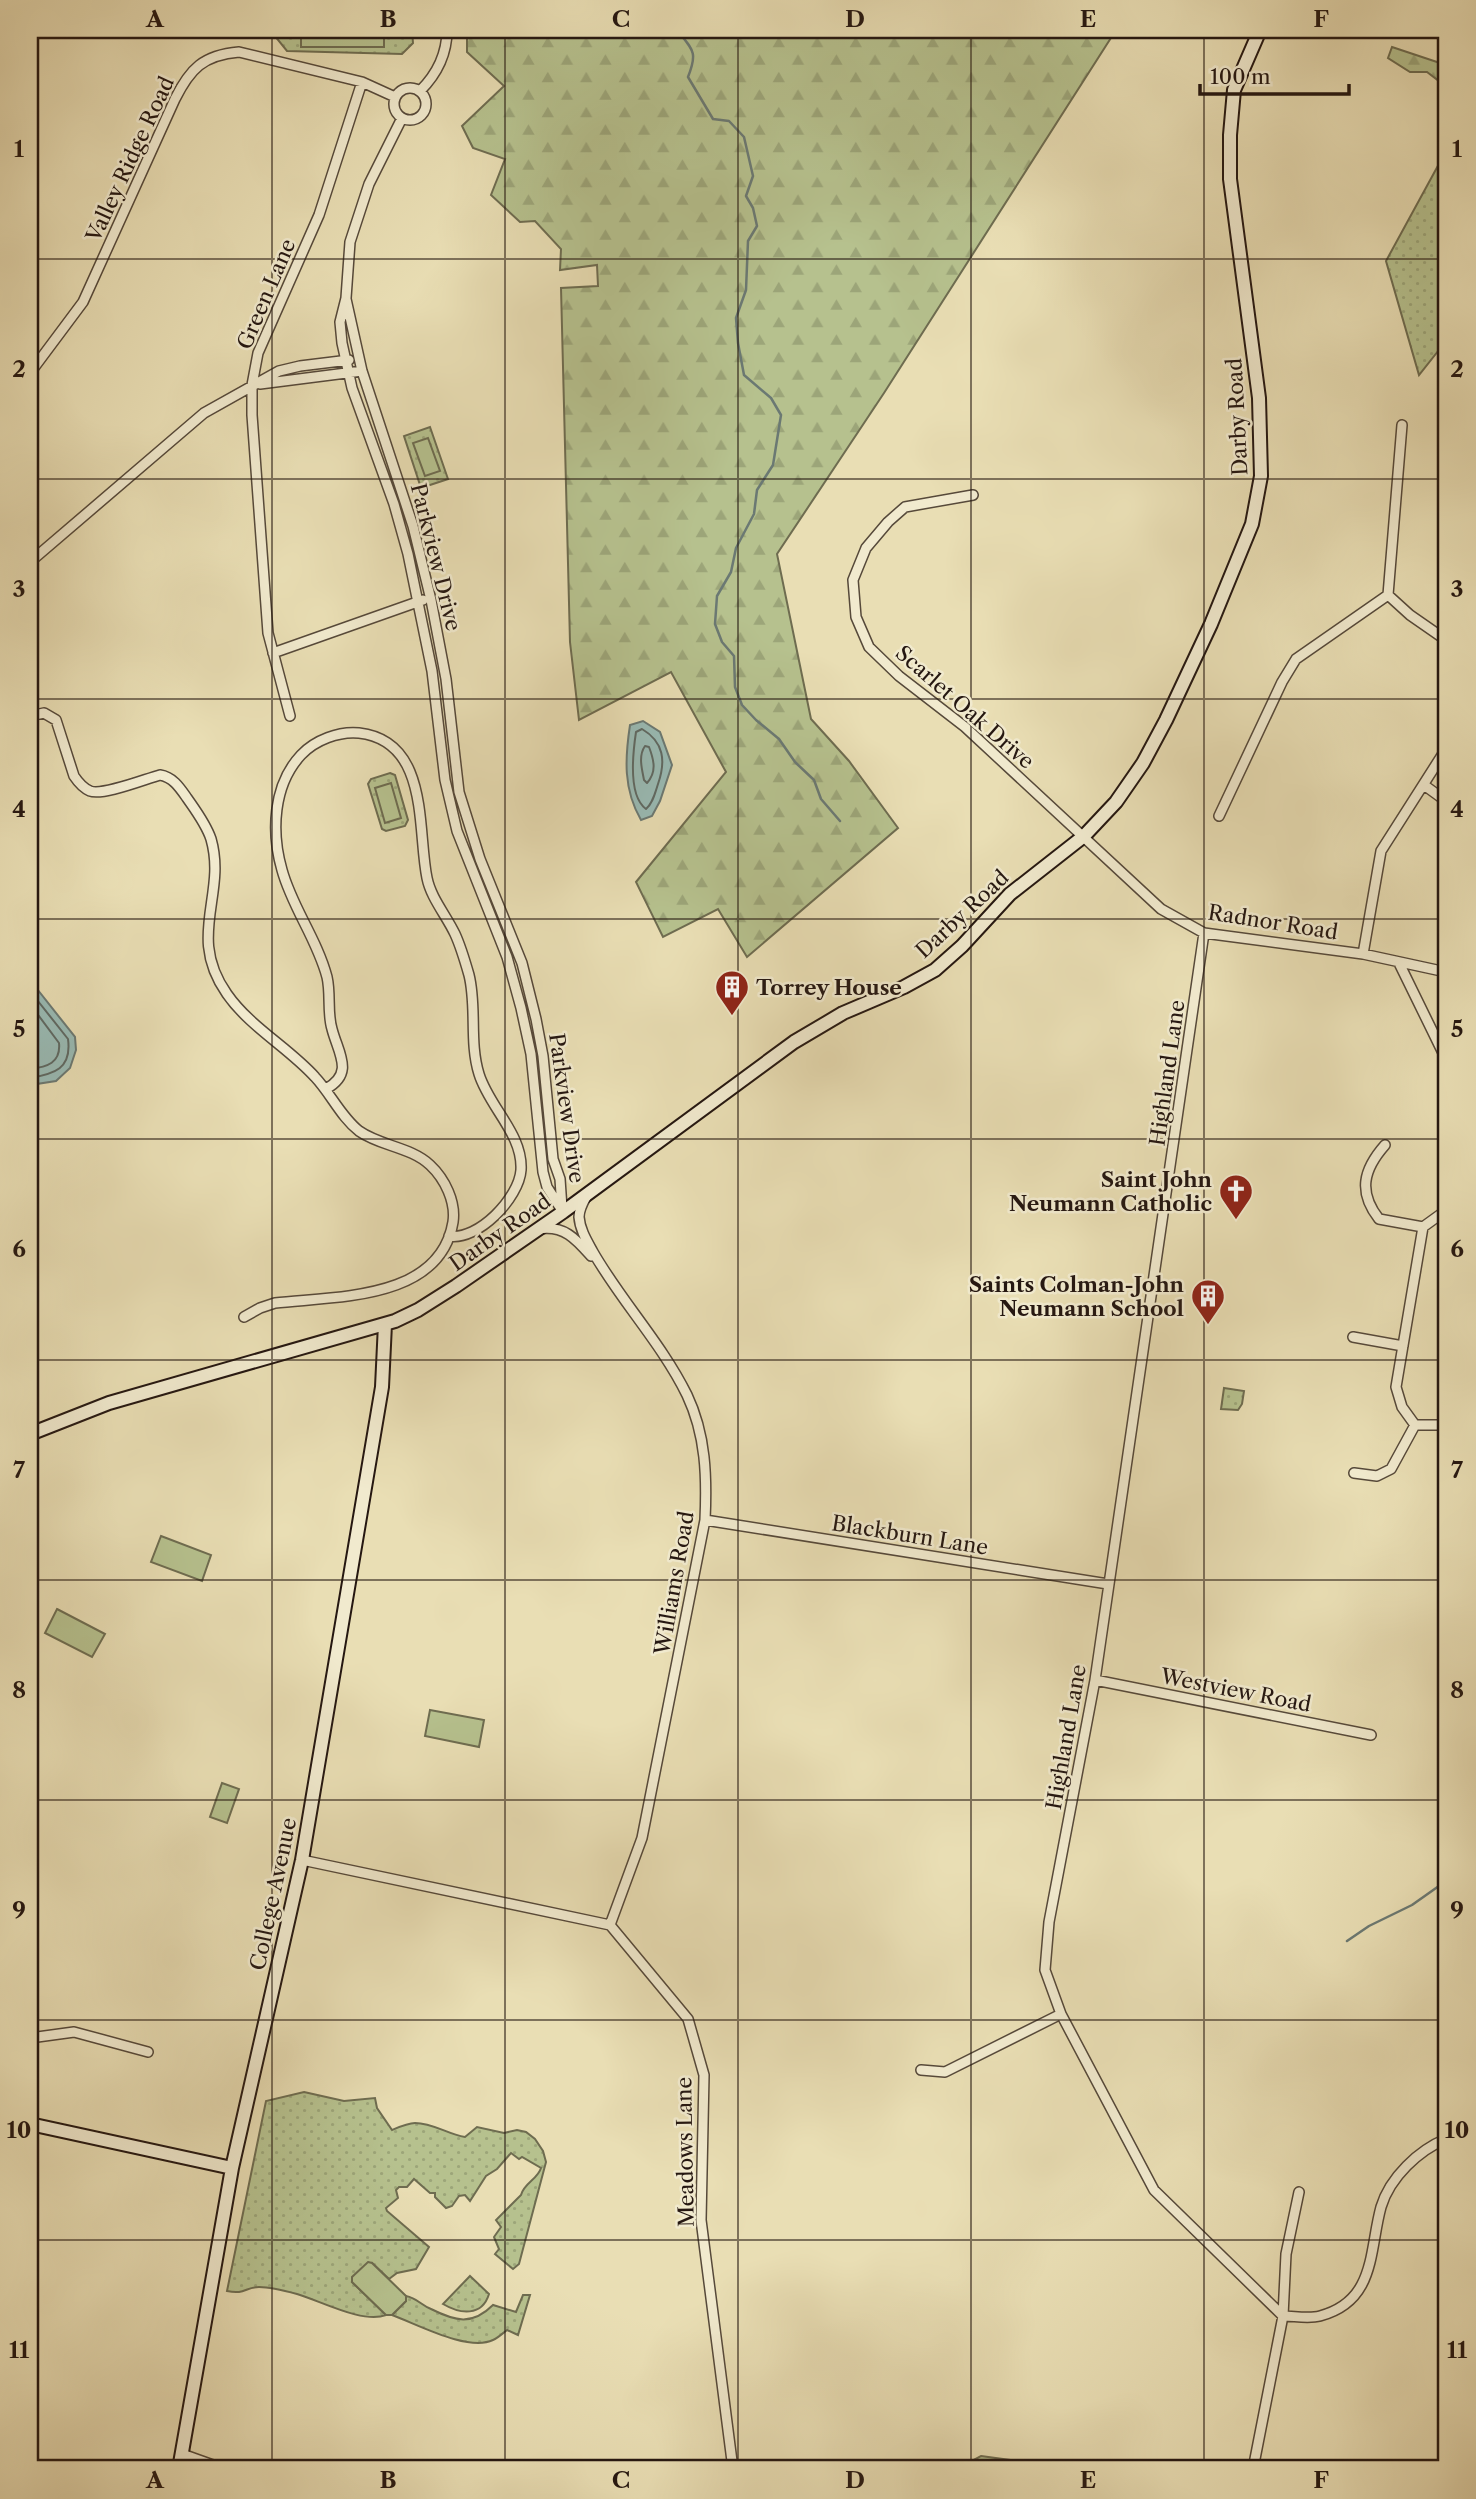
<svg xmlns="http://www.w3.org/2000/svg" width="1476" height="2499" font-family="'Libre Caslon Text',serif">
<style>
.green{fill:url(#green-dots);stroke:#6e6c50;stroke-width:2}
.forest{fill:url(#forest-firs);stroke:#6e6c50;stroke-width:2}
.pitch{fill:#b6c18e;stroke:#6e6c50;stroke-width:2}
.water{fill:#99bbb5;stroke:#6b7973;stroke-width:2}
.lines{fill:none;stroke-linecap:round;stroke-linejoin:round}
.shore{stroke:#5f6963;stroke-width:2}
.stream{stroke:#6b7973;stroke-width:2.5}
.street-casing{stroke:#56493a;stroke-width:12}
.secondary-casing{stroke:#251711;stroke-width:16}
.street{stroke:#f1eace;stroke-width:9}
.secondary{stroke:#f1eace;stroke-width:12}
.grid{fill:none;stroke:#251711;stroke-width:2;stroke-opacity:0.55}
.labels{text-anchor:middle;dominant-baseline:central;stroke-width:5;stroke-linejoin:round;paint-order:stroke}
.street-label{font-size:21px;fill:#251711;stroke:#f1eace}
.poi-label{font-size:21px;font-weight:bold;fill:#251711;stroke:#f1eace;text-anchor:end}
.neatline{fill:none;stroke:#251711;stroke-width:2.5}
.grid-label{font-size:23px;text-anchor:middle;font-weight:bold;fill:#251711}
</style>
<defs>
<pattern id="green-dots" width="8" height="8" patternUnits="userSpaceOnUse" patternTransform="scale(1.75)"><rect width="8" height="8" fill="#b6c18e"/><path d="M2 2h.1M6 6h.1" fill="none" stroke="#9ca579" stroke-width="1.8" stroke-linecap="round"/></pattern>
<pattern id="forest-firs" width="22" height="20" patternUnits="userSpaceOnUse" patternTransform="scale(1.75)"><rect width="22" height="20" fill="#b6c18e"/><path d="M5 1l3.5 6h-7zM16 11l3.5 6h-7z" fill="#9ca579"/></pattern>
</defs>
<rect width="100%" height="100%" fill="#e9deb4"/>
<filter id="stains"><feTurbulence type="fractalNoise" baseFrequency=".00286" numOctaves="4"/><feColorMatrix values="0 0 0 0 .2 0 0 0 0 .09 0 0 0 0 .02 0 0 0 .5 -.17"/></filter>
<radialGradient id="worn" r=".72"><stop offset=".6" stop-color="#630" stop-opacity="0"/><stop offset="1" stop-color="#630" stop-opacity=".3"/></radialGradient>
<path class="green" d="M270,30H412L413,43L402,54L287,51Z
M1440,162L1446,171V341L1419,375L1386,261Z
M430,427L448,479L421,488L404,436Z
M390,773L395,775L408,820L405,826L386,831L382,829L368,784L371,779Z
M1224,1388L1244,1391L1242,1404L1238,1410L1221,1409Z
M304,2092L344,2101L375,2098L377,2108L392,2130C399,2127 408,2123 415,2123C433,2123 447,2134 465,2137L477,2127L504,2133L517,2130L526,2132L535,2139L543,2151L546,2162L519,2264L513,2269L495,2254L499,2249L494,2237L501,2227L496,2220L521,2195C524,2183 538,2179 541,2168L522,2157L519,2159L511,2153L497,2169L486,2176L470,2201L465,2195L459,2196L452,2206L446,2208L435,2197V2193H430L414,2179L407,2187H399L396,2190L398,2198L386,2208L387,2211L429,2247L416,2269L397,2273L389,2279L372,2263L352,2282L386,2315C363,2324 321,2301 297,2294C286,2291 270,2287 259,2287C245,2287 245,2295 227,2291L266,2101Z
M470,2276L489,2294C482,2317 460,2314 443,2304Z
M523,2295H530L518,2335L507,2330C503,2333 498,2338 493,2340C468,2352 417,2324 392,2315L406,2301V2296C417,2298 421,2305 431,2309C455,2321 472,2326 493,2305L516,2312Z
M981,2456L1075,2469H965L966,2464Z"/>
<path class="forest" d="M467,30H1116L884,393L777,554L811,719L849,761L898,828L747,957L718,909L663,937L636,882L726,772L671,672L579,720L570,642L561,288L598,286L597,265L560,270L561,249L535,221L520,222L491,195L505,159L473,148L462,126L504,86L467,52Z
M1392,47L1446,65V93L1440,82L1427,72H1410L1388,58Z"/>
<path class="pitch" d="M301,30H384V47H301Z
M428,438L440,471L425,476L413,443Z
M391,783L401,818L385,823L375,788Z
M161,1536L211,1555L202,1581L151,1562Z
M57,1609L105,1634L92,1657L45,1633Z
M430,1710L484,1720L479,1747L425,1736Z
M222,1783L239,1789L227,1823L210,1817Z
M368,2262L372,2263L406,2296V2301L392,2315H386L352,2282V2277Z"/>
<path class="water" d="M643,721L660,732L672,765L660,801L652,816L641,820C623,789 625,758 630,725Z
M30,980L75,1037L76,1050L70,1068L56,1081L30,1085Z"/>
<g class="lines">
<path class="shore" d="M642,729C664,742 666,761 658,784C655,793 653,803 646,809C628,796 633,752 636,732Z
M645,746L649,747C654,760 657,772 647,783L644,780C642,769 638,756 645,746Z
M30,991L68,1039C72,1069 54,1074 30,1078
M30,1004L59,1043C61,1063 47,1067 30,1069"/>
<path class="stream" d="M677,30C693,50 698,52 688,77L713,119L729,121L744,137L753,176L746,196L753,208L757,226L748,241L746,290L736,318L738,343L744,375L771,398L781,415L773,465L757,490L754,514L736,548L731,572L717,596L715,624L722,642L734,656L735,687L742,705L756,720L779,739L795,762L814,780L821,799L840,821
M1347,1941L1369,1926L1412,1905L1446,1881"/>
<g class="street-casing">
<path id="street" d="M394 104a16 16 0 1 1 32 0a16 16 0 1 1-32 0Z
M420,91C437,74 447,54 447,30
M402,118L369,184L350,242L346,298L340,322L342,343L352,388L394,504L408,554L432,671L445,780L457,831L507,957L521,1008L531,1054L543,1172L547,1187L563,1212
M346,299L362,371L413,526L431,600L446,679L459,792L480,859L522,963L536,1019L543,1056L553,1159L560,1179L562,1208
M30,373L83,302L175,99C190,69 203,55 239,52L362,82L395,97
M260,384L362,371
M1402,425L1388,595L1410,615L1446,640
M973,495L905,507L888,522L866,548L853,580L856,617L869,647L899,676L965,727L1161,909L1204,933L1363,954L1446,972
M30,562L204,413L279,371L300,366L349,360
M273,653L423,600
M30,716L44,713L56,720L74,776C78,782 83,788 90,791C103,796 145,779 160,775C173,777 180,788 187,798C196,811 206,824 211,839C227,895 186,936 227,994C250,1027 289,1048 315,1077C331,1094 341,1117 359,1131C380,1146 411,1147 430,1165C445,1179 456,1202 453,1222C440,1301 335,1296 275,1303L260,1308L244,1317
M290,716L268,633L252,415V385L258,353L319,215L362,82
M1424,785L1446,801
M1219,816L1282,682L1296,659L1388,595
M1204,933L1095,1680L1049,1922L1045,1970L1061,2014L1154,2190L1283,2316
M1363,954L1381,851L1446,749
M1399,963L1446,1059
M326,1089C355,1073 338,1053 332,1029C327,1013 331,994 327,977C317,939 292,907 282,870C271,832 273,785 301,755C315,740 339,731 359,733C430,741 417,830 427,878C431,898 446,915 455,934C461,947 465,961 469,975C477,1007 469,1042 479,1074C489,1107 523,1134 521,1170C519,1198 478,1241 449,1236
M1385,1145C1363,1170 1358,1192 1379,1219L1423,1227
M586,1197C582,1204 579,1210 579,1217C580,1230 587,1241 593,1252C621,1301 662,1344 687,1395C706,1435 707,1477 705,1520L642,1838L610,1925
M1446,1215L1441,1214L1423,1227L1396,1387L1402,1407L1415,1425H1446
M539,1229C564,1225 576,1239 591,1256
M1353,1337L1403,1346
M1354,1473L1377,1476L1391,1469L1415,1425
M705,1520L1108,1584
M1095,1680L1371,1735
M30,1796H32
M302,1860L610,1925L688,2019L704,2075L701,2220L733,2469
M30,2038L74,2032L148,2052
M921,2070L945,2072L1061,2014
M1283,2316C1294,2316 1309,2319 1320,2316C1376,2301 1369,2251 1381,2207C1390,2177 1419,2150 1446,2139
M182,2454L224,2469
M1253,2469L1283,2316L1286,2254L1299,2192"/>
</g>
<g class="secondary-casing">
<path id="secondary" d="M30,1434L109,1403L395,1321L418,1310L456,1286L563,1212L794,1042L843,1013L904,987L935,970L962,946L1010,894L1084,836L1116,802L1143,763L1166,720L1211,624L1252,524L1261,476L1259,398L1230,179V135L1234,90L1260,30
M30,2124L232,2168
M179,2469L232,2168L302,1860L382,1387L385,1324"/>
</g>
<use href="#street" class="street"/>
<use href="#secondary" class="secondary"/>
</g>
<path class="grid" d="M272,30V2469M505,30V2469M738,30V2469M971,30V2469M1204,30V2469M30,259H1446M30,479H1446M30,699H1446M30,919H1446M30,1139H1446M30,1360H1446M30,1580H1446M30,1800H1446M30,2020H1446M30,2240H1446"/>
<defs>
<g id="building-pin" transform="scale(1.75)"><path d="M0 17L-7.5 6A9.5 9.5 0 1 1 7.5 6Z" fill="#8f2418" stroke="#f1eace"/><path d="M-4-6H4V6H1V3H-1V6H-4ZM-2.5-4.3h1.7v1.8h-1.7ZM.8-4.3h1.7v1.8H.8ZM-2.5-1h1.7V.8h-1.7ZM.8-1h1.7V.8H.8Z" fill="#fff"/></g>
<g id="church-pin" transform="scale(1.75)"><path d="M0 17L-7.5 6A9.5 9.5 0 1 1 7.5 6Z" fill="#8f2418" stroke="#f1eace"/><path d="M-1.2-6h2.4v3.5h3.3v2.4h-3.3V6h-2.4V-.1h-3.3v-2.4h3.3Z" fill="#fff"/></g>
</defs>
<g fill-rule="evenodd">
<use href="#building-pin" x="732" y="987"/>
<use href="#church-pin" x="1236" y="1191"/>
<use href="#building-pin" x="1208" y="1296"/>
</g>
<g class="labels">
<g class="street-label">
<text transform="translate(130 159) rotate(-65)">Valley Ridge Road</text>
<text transform="translate(266 294) rotate(-67)">Green Lane</text>
<text transform="translate(1237 417) rotate(-93)">Darby Road</text>
<text transform="translate(436 557) rotate(76)">Parkview Drive</text>
<text transform="translate(965 707) rotate(41)">Scarlet Oak Drive</text>
<text transform="translate(962 914) rotate(-43)">Darby Road</text>
<text transform="translate(1273 922) rotate(9)">Radnor Road</text>
<text transform="translate(1167 1073) rotate(-82)">Highland Lane</text>
<text transform="translate(567 1108) rotate(82)">Parkview Drive</text>
<text transform="translate(500 1232) rotate(-35)">Darby Road</text>
<text transform="translate(910 1535) rotate(9)">Blackburn Lane</text>
<text transform="translate(674 1583) rotate(-80)">Williams Road</text>
<text transform="translate(1236 1690) rotate(11)">Westview Road</text>
<text transform="translate(1066 1737) rotate(-80)">Highland Lane</text>
<text transform="translate(273 1894) rotate(-78)">College Avenue</text>
<text transform="translate(685 2152) rotate(-91)">Meadows Lane</text>
</g>
<g class="poi-label">
<text x="756" y="987" text-anchor="start">Torrey House</text>
<text x="1212" y="1179">Saint John<tspan x="1212" dy="24">Neumann Catholic</tspan></text>
<text x="1184" y="1284">Saints Colman-John<tspan x="1184" dy="24">Neumann School</tspan></text>
</g>
</g>
<rect width="1476" height="2499" fill="none" stroke="#e9deb4" stroke-width="77"/>
<path d="M1200 84v10h149v-10" fill="none" stroke="#251711" stroke-width="3.5"/>
<text x="1210" y="84" font-size="21" fill="#251711" stroke="#f1eace" stroke-width="5" paint-order="stroke">100 m</text>
<rect x="38" y="38" width="1400" height="2422" class="neatline"/>
<g class="grid-label">
<text x="155" y="27">A</text>
<text x="388" y="27">B</text>
<text x="621" y="27">C</text>
<text x="855" y="27">D</text>
<text x="1088" y="27">E</text>
<text x="1321" y="27">F</text>
<text x="19" y="157">1</text>
<text x="1457" y="157">1</text>
<text x="19" y="377">2</text>
<text x="1457" y="377">2</text>
<text x="19" y="597">3</text>
<text x="1457" y="597">3</text>
<text x="19" y="817">4</text>
<text x="1457" y="817">4</text>
<text x="19" y="1037">5</text>
<text x="1457" y="1037">5</text>
<text x="19" y="1257">6</text>
<text x="1457" y="1257">6</text>
<text x="19" y="1478">7</text>
<text x="1457" y="1478">7</text>
<text x="19" y="1698">8</text>
<text x="1457" y="1698">8</text>
<text x="19" y="1918">9</text>
<text x="1457" y="1918">9</text>
<text x="19" y="2138">10</text>
<text x="1457" y="2138">10</text>
<text x="19" y="2358">11</text>
<text x="1457" y="2358">11</text>
<text x="155" y="2488">A</text>
<text x="388" y="2488">B</text>
<text x="621" y="2488">C</text>
<text x="855" y="2488">D</text>
<text x="1088" y="2488">E</text>
<text x="1321" y="2488">F</text>
</g>
<rect width="100%" height="100%" filter="url(#stains)"/>
<rect width="100%" height="100%" fill="url(#worn)"/>
</svg>
